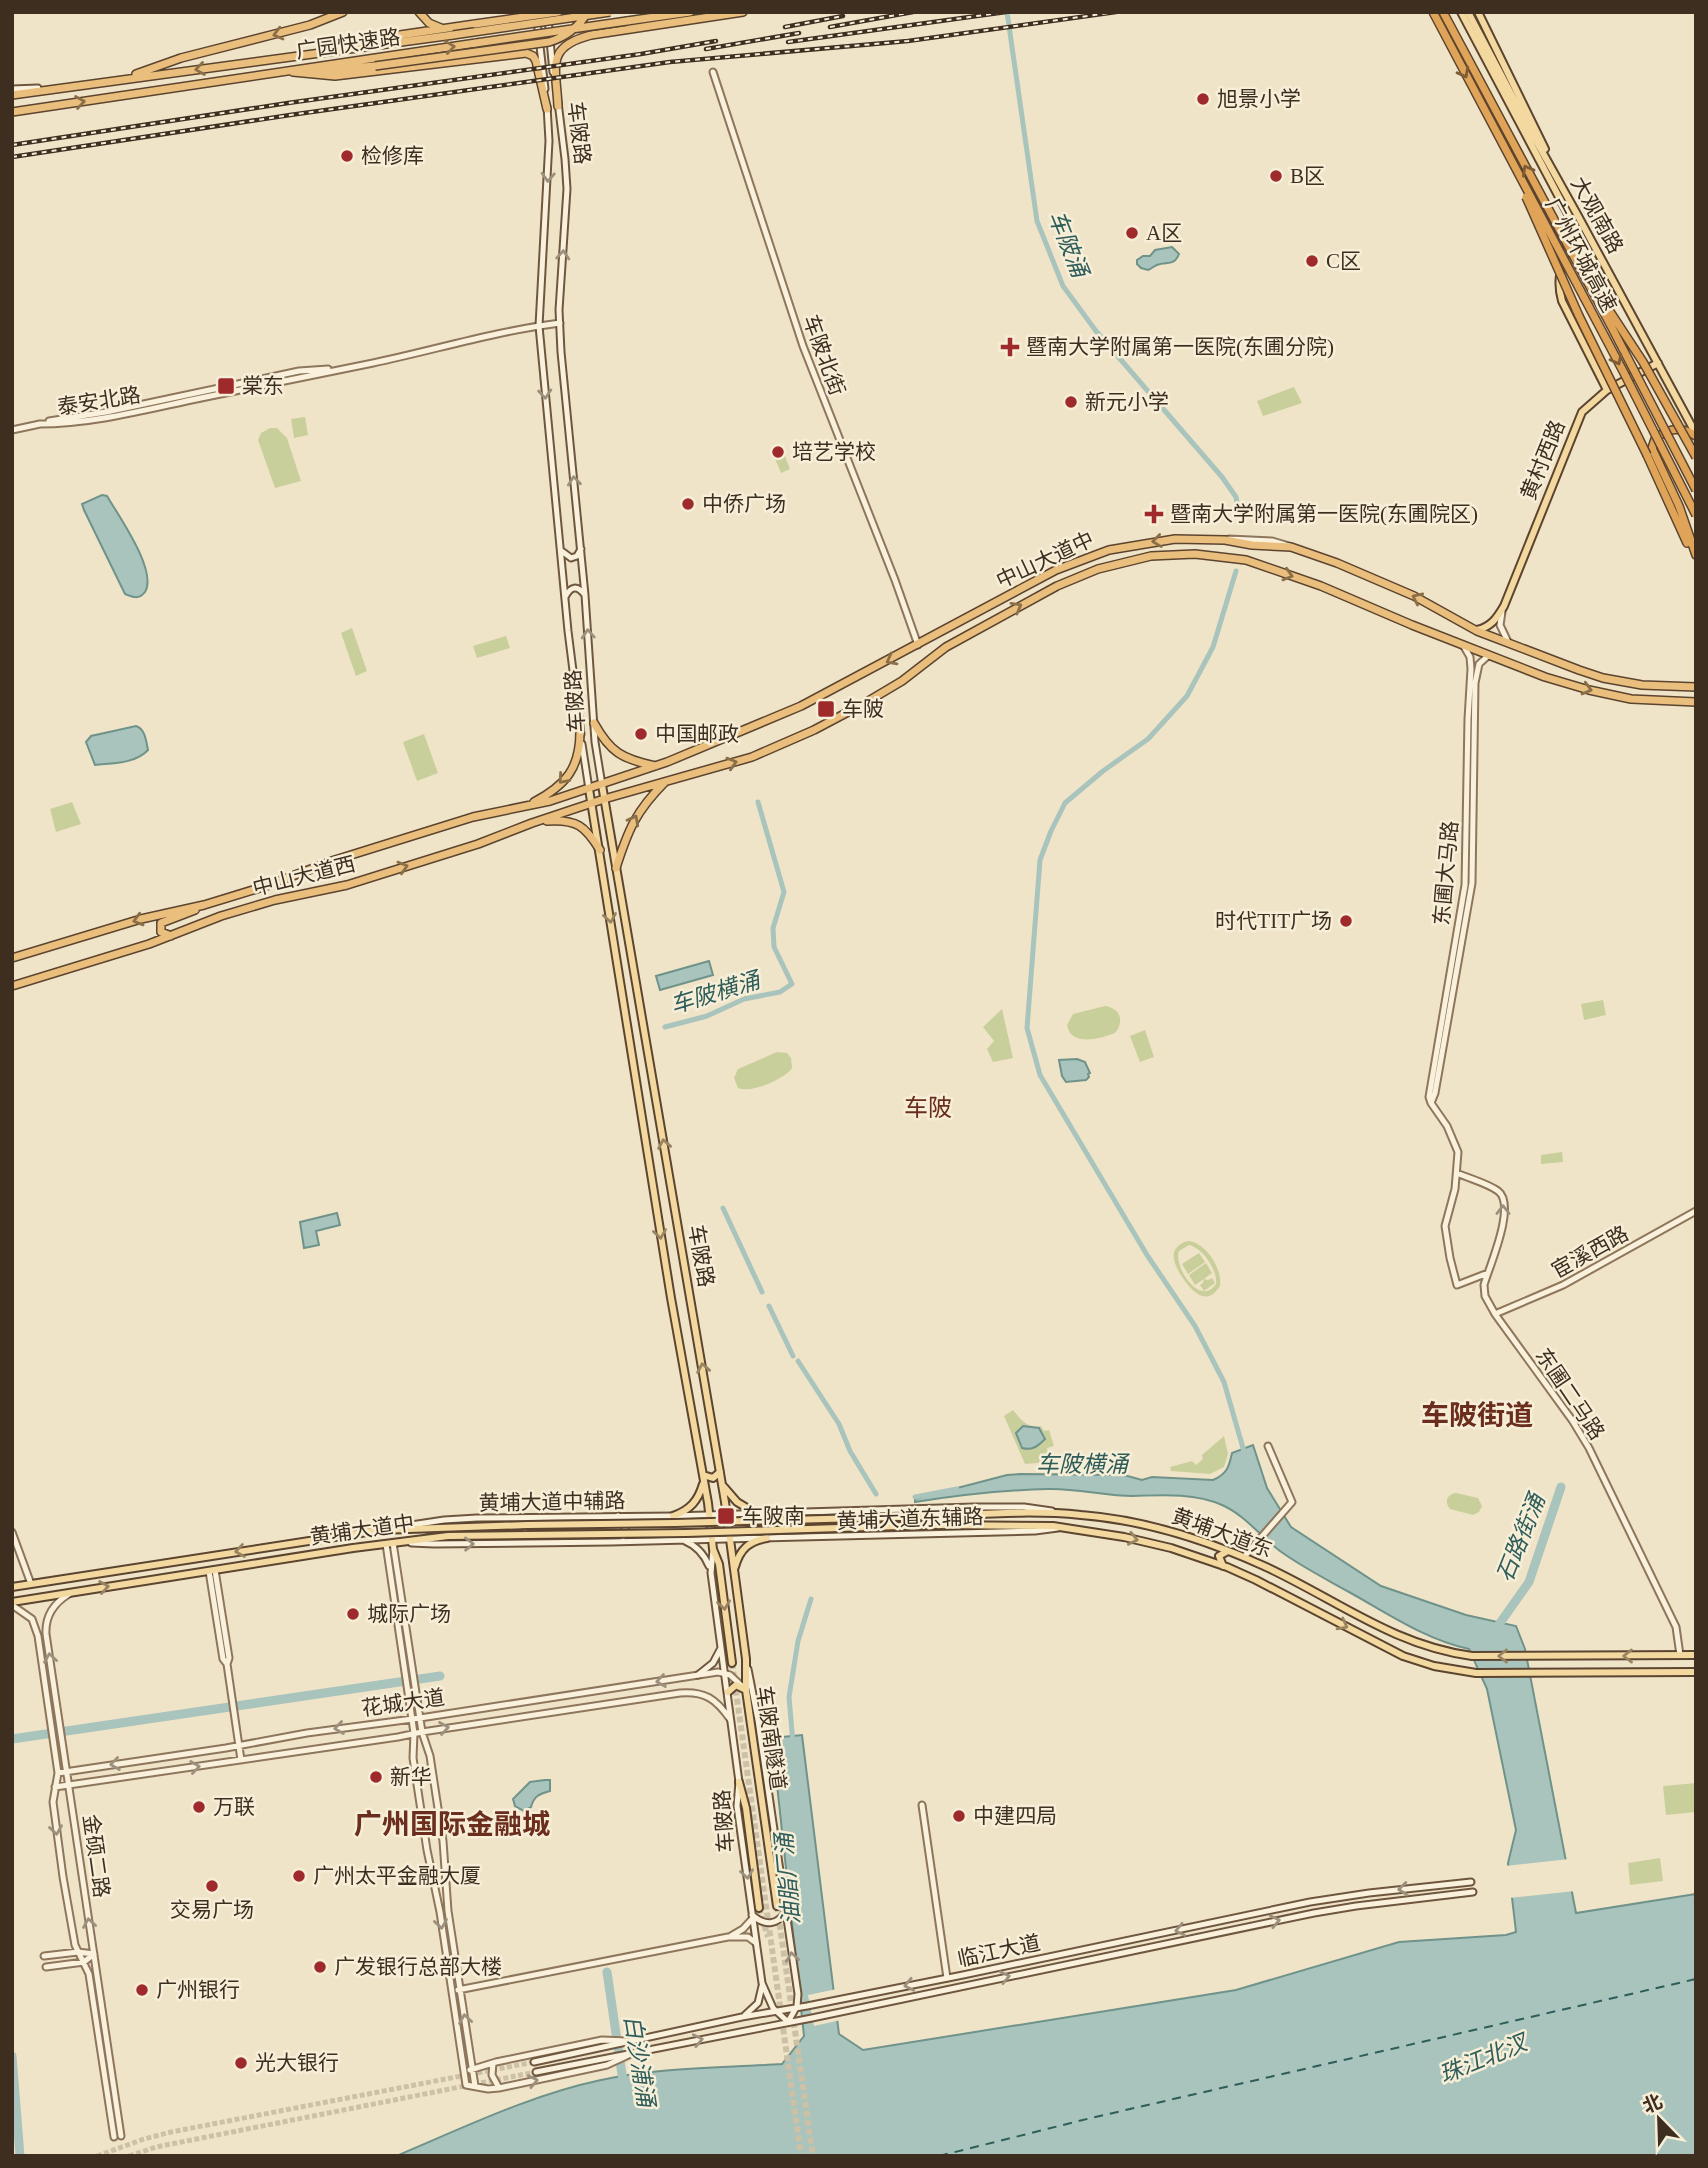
<svg xmlns="http://www.w3.org/2000/svg" width="1708" height="2168" font-family="'Times New Roman','Noto Sans SC',serif">
<style>
.green{fill:#c9cf9b;fill-rule:evenodd}
.water{fill:#a9c4bc;stroke:#6f938a;stroke-width:2}
.pier{fill:#f0e4c8}
.lines{fill:none;stroke-linecap:round;stroke-linejoin:round}
.canal{stroke:#a9c4bc;stroke-width:5}
.river{stroke:#a9c4bc;stroke-width:9}
.ferry{stroke:#2f5d5a;stroke-width:2;stroke-dasharray:9 7;stroke-linecap:butt}
.secondary-tunnel{stroke:#ccc0a6;stroke-width:5;stroke-dasharray:5 2.5;stroke-linecap:butt}
.primary-tunnel{stroke:#ccc0a6;stroke-width:6;stroke-dasharray:6 3;stroke-linecap:butt}
.tertiary-casing{stroke:#8d765c;stroke-width:9}
.secondary-casing{stroke:#6f573f;stroke-width:9}
.primary-casing{stroke:#5b4430;stroke-width:10}
.trunk-casing{stroke:#5b4430;stroke-width:10}
.motorway-casing{stroke:#5b4430;stroke-width:10}
.tertiary{stroke:#faf1dc;stroke-width:5}
.secondary{stroke:#faf1dc;stroke-width:5}
.primary{stroke:#f3d9a0;stroke-width:6}
.trunk{stroke:#eabe7c;stroke-width:7}
.motorway{stroke:#e0a458;stroke-width:7}
.rail-casing{stroke:#3d2e20;stroke-width:4.5}
.rail{stroke:#f7eed8;stroke-width:2;stroke-dasharray:5;stroke-linecap:butt}
.primary-bridge-casing{stroke:#5b4430;stroke-width:10;stroke-linecap:butt}
.trunk-bridge-casing{stroke:#5b4430;stroke-width:10;stroke-linecap:butt}
.motorway-bridge-casing{stroke:#5b4430;stroke-width:10;stroke-linecap:butt}
.primary-bridge{stroke:#f3d9a0;stroke-width:6}
.trunk-bridge{stroke:#eabe7c;stroke-width:7}
.motorway-bridge{stroke:#e0a458;stroke-width:7}
.oneway{stroke:#8b6f49}
.oneway2{stroke:#7e5d36}
.oneway3{stroke:#9c907e}
.oneway4{stroke:#988460}
.poi-dot{fill:#9e2a2b;stroke:#f7eed8;stroke-width:2.5}
.labels{text-anchor:middle;dominant-baseline:central;stroke-width:5;stroke-linejoin:round;paint-order:stroke}
.street-label{font-size:21px;fill:#3d2e20;stroke:#f7eed8}
.poi-label{font-size:21px;fill:#3d2e20;stroke:#f7eed8;text-anchor:start}
.water-label{font-size:23px;font-style:italic;fill:#2f5d5a;stroke:#f7eed8}
.quarter-label{font-size:24px;fill:#6b2e1e;stroke:#f7eed8}
.district-label{font-size:28px;font-weight:bold;fill:#6b2e1e;stroke:#f7eed8}
</style>
<rect width="100%" height="100%" fill="#f0e4c8"/>
<path class="green" d="M1294,387L1302,403L1263,416L1257,401Z
M305,417L308,435L294,438L291,419Z
M270,428H277L287,438L301,481L275,488L258,440L261,433Z
M783,451L790,469L781,473L773,454Z
M352,628L367,671L356,676L341,633Z
M506,636L510,648L477,658L473,646Z
M424,734L438,773L417,781L403,742Z
M72,802L81,824L56,832L50,809Z
M1603,1000L1606,1015L1584,1020L1581,1004Z
M1105,1006C1120,1008 1125,1021 1115,1033C1099,1039 1071,1047 1067,1025L1073,1014Z
M1002,1009L1013,1058L993,1062L987,1049L994,1041L983,1027Z
M1145,1030L1154,1057L1140,1062L1130,1036Z
M777,1052L787,1053L791,1058L792,1068C785,1079 750,1094 738,1088L734,1078L738,1069Z
M1562,1152L1563,1162L1541,1164V1155Z
M1187,1241C1205,1241 1223,1269 1220,1286C1206,1308 1192,1291 1182,1277C1173,1263 1167,1248 1187,1241ZM1189,1245C1203,1248 1218,1271 1216,1284C1200,1308 1173,1266 1179,1251Z
M1199,1253L1205,1262L1188,1274L1182,1264Z
M1206,1263L1212,1273L1204,1279L1208,1280L1212,1278L1215,1283L1204,1291L1200,1285L1203,1283L1204,1279L1195,1285L1189,1275Z
M1013,1410C1021,1420 1028,1429 1041,1426L1044,1431L1049,1430L1054,1446L1047,1448L1049,1462L1025,1464L1004,1416Z
M1224,1436L1228,1454L1224,1467L1210,1474L1171,1471L1170,1467L1192,1461L1196,1465L1203,1459L1202,1455Z
M1456,1493L1478,1498L1482,1506L1479,1512L1473,1515L1450,1509C1444,1502 1447,1494 1456,1493Z
M1696,1783V1812L1666,1815L1663,1786Z
M1660,1858L1663,1881L1630,1885L1628,1863Z"/>
<path class="water" d="M1172,247L1179,254C1174,267 1166,261 1157,265C1154,266 1151,269 1148,270L1141,268L1137,264V260L1143,256H1150L1155,250Z
M102,495L107,496C118,515 158,571 145,592C139,600 132,597 125,594L84,510L82,504Z
M136,726C145,729 146,740 148,750C135,764 112,763 95,765L86,742L91,736Z
M709,961L713,975L660,990L656,976Z
M1077,1059L1085,1062L1090,1073L1088,1074L1089,1077L1086,1080L1066,1082L1062,1076L1059,1060Z
M337,1213L340,1225L316,1231L319,1245L304,1248L300,1222Z
M1023,1426L1039,1428L1045,1439C1038,1446 1032,1451 1022,1448L1016,1433Z
M1253,1445L1267,1488L1291,1527L1381,1586L1466,1615L1516,1626L1525,1649L1576,1913L1696,1894V2156H396C463,2128 530,2095 601,2080C659,2067 723,2068 782,2064L804,2036L772,1738L802,1735L839,2034L863,2050L1236,1990L1399,1942L1506,1935L1516,1932L1508,1863L1516,1830L1487,1689L1469,1649C1426,1640 1387,1613 1349,1592C1326,1579 1302,1567 1280,1551C1261,1537 1245,1515 1222,1505C1194,1493 1163,1495 1133,1496C1105,1496 1076,1488 1048,1489C1004,1490 959,1495 915,1502V1499L1007,1475L1021,1474L1124,1475L1142,1480L1152,1477L1213,1480C1227,1474 1229,1467 1232,1453Z
M545,1780H550V1791C539,1794 534,1796 531,1807L524,1811L515,1806L513,1799L530,1782Z"/>
<path class="pier" d="M1569,1859L1575,1891L1509,1898L1505,1866Z
M837,1989L841,2020L814,2026L808,1995Z"/>
<g class="lines">
<path class="canal" d="M1007,12L1037,221L1063,286L1096,331L1222,477L1236,497L1239,514
M1236,571L1213,647L1187,696L1148,739L1103,771L1065,803L1051,831L1040,860L1027,1028L1040,1075L1147,1255L1195,1326L1224,1382L1245,1455
M665,1027L707,1016L744,999L780,992L792,984L774,947L773,928L784,892L758,802
M723,1208L762,1292
M769,1306L793,1356
M798,1361L839,1424L850,1451L876,1494
M915,1497L957,1489
M793,1743L789,1697L798,1641L811,1599"/>
<path class="river" d="M1495,1630L1529,1582L1561,1487
M12,1739L440,1676
M607,1972L624,2088
M12,2056L20,2156"/>
<path class="ferry" d="M939,2156L1091,2118L1696,1979"/>
<path class="secondary-tunnel" d="M97,2156L144,2139L171,2132L534,2062
M129,2156L156,2147L536,2072"/>
<path class="primary-tunnel" d="M732,1663L801,2156
M777,1906L813,2156
M759,1908L768,1937"/>
<g class="tertiary-casing">
<path id="tertiary" d="M713,72L803,346L895,580L918,645
M49,421L106,412L299,371L328,369
M39,424C94,424 148,409 201,398C258,386 316,375 373,363C435,350 496,331 560,323
M12,430L40,424
M1229,539L1272,541L1289,546
M1502,612L1500,625L1508,642
M1463,645L1470,657L1471,669L1468,719L1465,885L1429,1097L1431,1103L1447,1126L1458,1152L1455,1189L1445,1226L1450,1258L1457,1285L1488,1273
M1431,1103L1435,1093L1472,883L1475,683L1479,664L1489,655
M1457,1173C1470,1179 1487,1183 1498,1191C1517,1205 1489,1267 1484,1285L1485,1296L1495,1314L1572,1420L1589,1448L1676,1627L1680,1655
M1495,1314L1563,1285L1696,1211
M12,1532L31,1584
M393,1543L422,1732L430,1756L443,1841L448,1911L475,2086
M386,1544L414,1733L413,1758L427,1850L440,1912L466,2085L488,2089L499,2088L607,2065L631,2054
M1244,1557L1292,1502L1268,1446
M215,1570L229,1658L227,1664L241,1760
M209,1571L223,1659L227,1664
M69,1594C54,1603 45,1616 46,1634L121,2136
M12,1605L32,1619L38,1636L58,1773L53,1802L63,1877L75,1945L89,1974L114,2137
M58,1773L226,1748L307,1733L420,1718L718,1672L730,1675L746,1690
M55,1787L398,1737L422,1732L680,1693C705,1691 716,1699 730,1719
M922,1805L947,1978
M731,1936L743,1929L753,1918
M44,1956L78,1952L94,1954
M46,1967L84,1962L94,1954
M458,1990L728,1937H748L756,1943
M493,2063L492,2075L499,2088
M470,2070L496,2062L602,2040L628,2041"/>
</g>
<g class="secondary-casing">
<path id="secondary" d="M536,12L545,89
M548,19L553,72
M12,89L38,88
M558,102L565,159L567,189L559,310L561,352L585,595L595,742L602,785
M547,106L549,141L539,326L568,631L581,734
M563,552L571,558L577,556L581,549
M565,597C571,586 577,585 585,595
M582,744L589,789
M618,1516C625,1522 627,1529 623,1537
M398,1527L444,1520L477,1518L673,1516L974,1507H1024L1052,1511
M685,1541C697,1546 704,1554 709,1566
M411,1543L434,1544L611,1542L1035,1531L1058,1528
M713,1550L711,1573L739,1782L737,1806L762,1983L773,2008L788,2022L797,2006L798,1994L758,1720L748,1669
M698,1675L713,1663L721,1648
M752,1915C765,1926 777,1926 786,1911
M745,2015L758,2003L762,1986
M534,2062L742,2017L807,2006L963,1975L1310,1902L1369,1893L1471,1882
M536,2072L812,2018L1314,1913L1356,1906L1473,1892"/>
</g>
<g class="primary-casing">
<path id="primary" d="M1461,12L1569,216C1575,250 1552,266 1562,301L1607,390
M1468,12L1529,128L1578,216L1696,434
M1478,12L1545,149
M1477,630C1491,627 1497,618 1504,606L1582,412L1607,390L1658,363
M602,785L725,1502L746,1659V1690L777,1906
M589,789L671,1298L708,1503L713,1549L719,1564L732,1663
M703,1475L713,1478L720,1472
M724,1487L737,1502L757,1514
M673,1516C690,1510 698,1501 703,1484
M932,1516C982,1514 1032,1510 1081,1515C1144,1520 1207,1540 1264,1566C1336,1599 1392,1645 1472,1656L1696,1655
M932,1525L1053,1526L1124,1537L1171,1548L1227,1567L1256,1580L1403,1656L1434,1666L1476,1673L1696,1672
M1223,1566L1219,1556L1228,1551
M735,1567C740,1549 749,1541 767,1538
M12,1587L380,1530L527,1525
M12,1602L353,1548L448,1536L527,1535
M728,1692L736,1685L746,1690
M739,1782L746,1808L759,1908"/>
</g>
<g class="trunk-casing">
<path id="trunk" d="M419,12L429,23L441,28
M627,21L690,12
M344,46L366,40L475,24
M314,71L375,66
M293,72L335,76L526,53L533,56L536,61L547,109
M136,74L181,58L310,25L343,12
M12,95L453,35
M558,106C556,66 545,47 591,35L743,12
M12,112L476,43
M594,723C610,752 622,759 655,766
M534,802C566,785 580,768 580,732
M547,821C577,819 585,826 600,850
M616,868C628,830 636,811 665,782
M171,936L161,932V923L195,910
M12,958L141,919L204,905L266,886L335,860L473,817L550,801L667,762L801,706L1056,570L1109,550L1175,539L1225,540L1252,545L1291,547L1337,563L1414,596L1477,631L1579,670L1603,678L1642,685L1696,687
M12,986L149,944L221,916L275,900L347,885L478,844L532,823L604,799L752,757L814,730L865,703L902,681L946,647L1057,586L1098,569L1151,556L1195,554L1246,560L1321,586L1412,625L1545,677L1589,690L1631,699L1696,702"/>
</g>
<g class="motorway-casing">
<path id="motorway" d="M1696,436C1681,426 1668,428 1655,439L1652,448L1679,506L1696,555
M1647,455L1687,543"/>
</g>
<use href="#tertiary" class="tertiary"/>
<use href="#secondary" class="secondary"/>
<use href="#primary" class="primary"/>
<use href="#trunk" class="trunk"/>
<use href="#motorway" class="motorway"/>
<g class="rail-casing">
<path id="rail" d="M785,27L843,16
M830,27L913,12
M788,42L1006,12
M706,49L799,33
M12,145L288,103L641,54L716,41
M12,157L290,115L670,62L908,41L1116,12"/>
</g>
<use href="#rail" class="rail"/>
<g class="primary-bridge-casing">
<path id="primary-bridge" d="M527,1525L675,1523L932,1516
M527,1535L686,1533L932,1525"/>
</g>
<g class="trunk-bridge-casing">
<path id="trunk-bridge" d="M475,24L558,12
M453,35L610,12
M476,43L627,21
M375,66L549,42C566,37 578,28 588,12"/>
</g>
<g class="motorway-bridge-casing">
<path id="motorway-bridge" d="M1433,12L1623,371L1696,515
M1443,12L1610,324L1696,490
M1526,197L1579,316L1647,455
M1601,298L1643,362L1696,457"/>
</g>
<use href="#primary-bridge" class="primary-bridge"/>
<use href="#trunk-bridge" class="trunk-bridge"/>
<use href="#motorway-bridge" class="motorway-bridge"/>
</g>
<defs><path id="oneway-chevron" d="M-2-3.5L2.5 0L-2 3.5" fill="none" stroke-width="1.6" stroke-linecap="round" stroke-linejoin="round" transform="scale(1.75)"/></defs>
<g class="oneway">
<use href="#oneway-chevron" transform="translate(278 34) rotate(165)"/>
<use href="#oneway-chevron" transform="translate(450 47) rotate(-8)"/>
<use href="#oneway-chevron" transform="translate(200 69) rotate(172)"/>
<use href="#oneway-chevron" transform="translate(80 102) rotate(-9)"/>
<use href="#oneway-chevron" transform="translate(1157 541) rotate(173)"/>
<use href="#oneway-chevron" transform="translate(1288 575) rotate(17)"/>
<use href="#oneway-chevron" transform="translate(1417 598) rotate(-155)"/>
<use href="#oneway-chevron" transform="translate(1017 607) rotate(-29)"/>
<use href="#oneway-chevron" transform="translate(891 660) rotate(152)"/>
<use href="#oneway-chevron" transform="translate(1587 689) rotate(15)"/>
<use href="#oneway-chevron" transform="translate(732 763) rotate(-17)"/>
<use href="#oneway-chevron" transform="translate(563 779) rotate(131)"/>
<use href="#oneway-chevron" transform="translate(634 820) rotate(-62)"/>
<use href="#oneway-chevron" transform="translate(403 867) rotate(-17)"/>
<use href="#oneway-chevron" transform="translate(138 920) rotate(164)"/>
</g>
<g class="oneway2">
<use href="#oneway-chevron" transform="translate(1464 73) rotate(62)"/>
<use href="#oneway-chevron" transform="translate(1527 170) rotate(-119)"/>
<use href="#oneway-chevron" transform="translate(1617 360) rotate(62)"/>
</g>
<g class="oneway3">
<use href="#oneway-chevron" transform="translate(548 177) rotate(93)"/>
<use href="#oneway-chevron" transform="translate(563 255) rotate(-86)"/>
<use href="#oneway-chevron" transform="translate(545 394) rotate(85)"/>
<use href="#oneway-chevron" transform="translate(574 481) rotate(-96)"/>
<use href="#oneway-chevron" transform="translate(588 634) rotate(-94)"/>
<use href="#oneway-chevron" transform="translate(1503 1210) rotate(-90)"/>
<use href="#oneway-chevron" transform="translate(469 1544) rotate(-1)"/>
<use href="#oneway-chevron" transform="translate(50 1658) rotate(-98)"/>
<use href="#oneway-chevron" transform="translate(661 1681) rotate(171)"/>
<use href="#oneway-chevron" transform="translate(339 1728) rotate(172)"/>
<use href="#oneway-chevron" transform="translate(444 1728) rotate(-9)"/>
<use href="#oneway-chevron" transform="translate(115 1764) rotate(172)"/>
<use href="#oneway-chevron" transform="translate(195 1767) rotate(-8)"/>
<use href="#oneway-chevron" transform="translate(56 1830) rotate(82)"/>
<use href="#oneway-chevron" transform="translate(747 1874) rotate(82)"/>
<use href="#oneway-chevron" transform="translate(1403 1889) rotate(174)"/>
<use href="#oneway-chevron" transform="translate(1275 1921) rotate(-12)"/>
<use href="#oneway-chevron" transform="translate(89 1923) rotate(-99)"/>
<use href="#oneway-chevron" transform="translate(441 1924) rotate(81)"/>
<use href="#oneway-chevron" transform="translate(1180 1930) rotate(168)"/>
<use href="#oneway-chevron" transform="translate(792 1957) rotate(-98)"/>
<use href="#oneway-chevron" transform="translate(1005 1977) rotate(-12)"/>
<use href="#oneway-chevron" transform="translate(909 1985) rotate(168)"/>
<use href="#oneway-chevron" transform="translate(465 2019) rotate(-99)"/>
<use href="#oneway-chevron" transform="translate(698 2040) rotate(-12)"/>
<use href="#oneway-chevron" transform="translate(533 2081) rotate(-12)"/>
</g>
<g class="oneway4">
<use href="#oneway-chevron" transform="translate(610 918) rotate(81)"/>
<use href="#oneway-chevron" transform="translate(664 1144) rotate(-100)"/>
<use href="#oneway-chevron" transform="translate(660 1234) rotate(81)"/>
<use href="#oneway-chevron" transform="translate(703 1368) rotate(-100)"/>
<use href="#oneway-chevron" transform="translate(1133 1539) rotate(12)"/>
<use href="#oneway-chevron" transform="translate(240 1551) rotate(171)"/>
<use href="#oneway-chevron" transform="translate(104 1587) rotate(-9)"/>
<use href="#oneway-chevron" transform="translate(724 1605) rotate(82)"/>
<use href="#oneway-chevron" transform="translate(1343 1625) rotate(28)"/>
<use href="#oneway-chevron" transform="translate(1503 1656) rotate(-180)"/>
<use href="#oneway-chevron" transform="translate(1628 1656) rotate(180)"/>
</g>
<g class="poi-dot">
<circle cx="1203" cy="99" r="7"/>
<circle cx="347" cy="156" r="7"/>
<circle cx="1276" cy="176" r="7"/>
<circle cx="1132" cy="233" r="7"/>
<circle cx="1312" cy="261" r="7"/>
<path d="M1006.5 336.5h7v7h7v7h-7v7h-7v-7h-7v-7h7z"/>
<rect x="217" y="377" width="18" height="18" rx="3.5"/>
<circle cx="1071" cy="402" r="7"/>
<circle cx="778" cy="452" r="7"/>
<circle cx="688" cy="504" r="7"/>
<path d="M1150.5 503.5h7v7h7v7h-7v7h-7v-7h-7v-7h7z"/>
<rect x="817" y="700" width="18" height="18" rx="3.5"/>
<circle cx="641" cy="734" r="7"/>
<circle cx="1346" cy="921" r="7"/>
<rect x="717" y="1507" width="18" height="18" rx="3.5"/>
<circle cx="353" cy="1614" r="7"/>
<circle cx="376" cy="1777" r="7"/>
<circle cx="199" cy="1807" r="7"/>
<circle cx="959" cy="1816" r="7"/>
<circle cx="299" cy="1876" r="7"/>
<circle cx="212" cy="1886" r="7"/>
<circle cx="320" cy="1967" r="7"/>
<circle cx="142" cy="1990" r="7"/>
<circle cx="241" cy="2063" r="7"/>
</g>
<g class="labels">
<g class="street-label">
<text transform="translate(348 44) rotate(-8)">广园快速路</text>
<text transform="translate(579 133) rotate(83)">车陂路</text>
<text transform="translate(1597 215) rotate(61)">大观南路</text>
<text transform="translate(1581 255) rotate(62)">广州环城高速</text>
<text transform="translate(824 355) rotate(70)">车陂北街</text>
<text transform="translate(99 401) rotate(-9)">泰安北路</text>
<text transform="translate(1543 460) rotate(-68)">黄村西路</text>
<text transform="translate(1045 560) rotate(-25)">中山大道中</text>
<text transform="translate(575 701) rotate(-94)">车陂路</text>
<text transform="translate(1446 873) rotate(-85)">东圃大马路</text>
<text transform="translate(304 876) rotate(-14)">中山大道西</text>
<text transform="translate(1590 1252) rotate(-29)">宦溪西路</text>
<text transform="translate(701 1256) rotate(80)">车陂路</text>
<text transform="translate(1570 1394) rotate(56)">东圃二马路</text>
<text transform="translate(552 1502) rotate(-1)">黄埔大道中辅路</text>
<text transform="translate(910 1519) rotate(-2)">黄埔大道东辅路</text>
<text transform="translate(362 1530) rotate(-8)">黄埔大道中</text>
<text transform="translate(1222 1533) rotate(20)">黄埔大道东</text>
<text transform="translate(403 1703) rotate(-8)">花城大道</text>
<text transform="translate(771 1738) rotate(82)">车陂南隧道</text>
<text transform="translate(724 1821) rotate(-94)">车陂路</text>
<text transform="translate(96 1856) rotate(82)">金硕二路</text>
<text transform="translate(999 1951) rotate(-12)">临江大道</text>
</g>
<g class="poi-label">
<text x="1217" y="99">旭景小学</text>
<text x="361" y="156">检修库</text>
<text x="1290" y="176">B区</text>
<text x="1146" y="233">A区</text>
<text x="1326" y="261">C区</text>
<text x="1026" y="347">暨南大学附属第一医院(东圃分院)</text>
<text x="242" y="386">棠东</text>
<text x="1085" y="402">新元小学</text>
<text x="792" y="452">培艺学校</text>
<text x="702" y="504">中侨广场</text>
<text x="1170" y="514">暨南大学附属第一医院(东圃院区)</text>
<text x="842" y="709">车陂</text>
<text x="655" y="734">中国邮政</text>
<text x="1332" y="921" text-anchor="end">时代TIT广场</text>
<text x="742" y="1516">车陂南</text>
<text x="367" y="1614">城际广场</text>
<text x="390" y="1777">新华</text>
<text x="213" y="1807">万联</text>
<text x="973" y="1816">中建四局</text>
<text x="313" y="1876">广州太平金融大厦</text>
<text x="212" y="1910" text-anchor="middle">交易广场</text>
<text x="334" y="1967">广发银行总部大楼</text>
<text x="156" y="1990">广州银行</text>
<text x="255" y="2063">光大银行</text>
</g>
<g class="water-label">
<text transform="translate(1068 244) rotate(68)">车陂涌</text>
<text transform="translate(715 993) rotate(-17)">车陂横涌</text>
<text x="1082" y="1464">车陂横涌</text>
<text transform="translate(1521 1538) rotate(-68)">石路街涌</text>
<text transform="translate(788 1879) rotate(-95)">油脂厂涌</text>
<text transform="translate(1483 2059) rotate(-22)">珠江北汊</text>
<text transform="translate(639 2061) rotate(81)">白沙浦涌</text>
</g>
<g class="quarter-label">
<text x="928" y="1108">车陂</text>
</g>
<g class="district-label">
<text x="1477" y="1415">车陂街道</text>
<text x="452" y="1824">广州国际金融城</text>
</g>
</g>
<rect width="1708" height="2168" fill="none" stroke="#3d2e20" stroke-width="28"/>
<g transform="translate(1659 2119) rotate(337)" stroke="#f7eed8" stroke-width="5" paint-order="stroke">
<path d="M0-5L12 26L0 18L-12 26Z" fill="#3d2e20"/>
<text y="-10" font-size="19" font-weight="bold" text-anchor="middle" fill="#3d2e20">北</text>
</g>
</svg>
